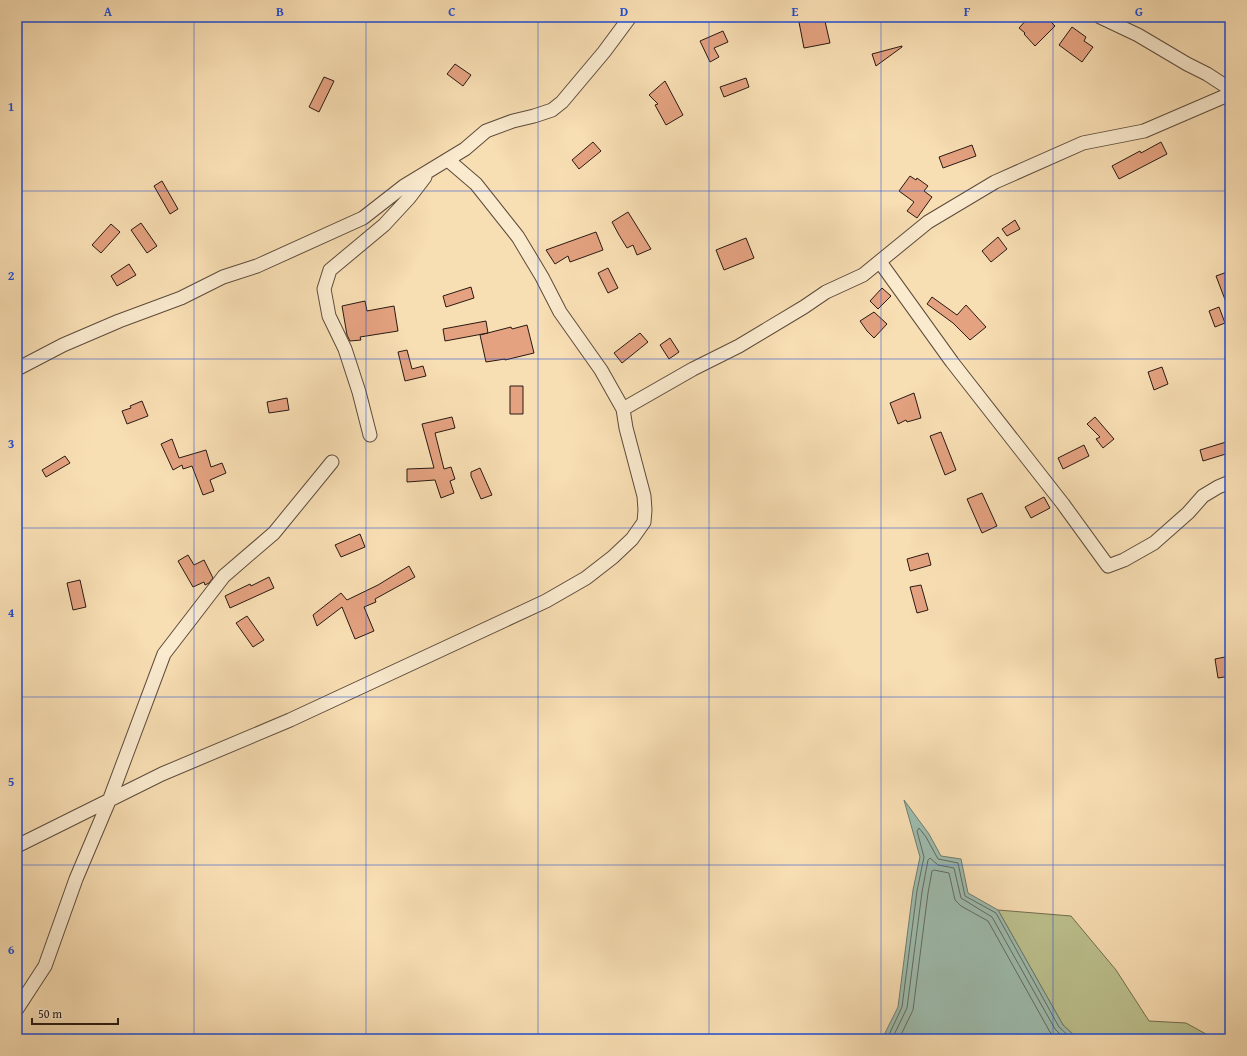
<svg xmlns="http://www.w3.org/2000/svg" width="1247" height="1056" font-family="'Gentium Book Plus',serif">
<style>
.green{fill:#bcc18e;stroke:#726e50}
.water{fill:#9dbcae;stroke:#6f7b70}
.lines{fill:none;stroke-linecap:round;stroke-linejoin:round}
.shore{stroke:#636b60;stroke-width:1}
.building{fill:#e4a280;stroke:#291a13}
.minor-casing{stroke:#5d4b3b;stroke-width:15}
.minor{stroke:#faeace;stroke-width:13}
.grid{fill:none;stroke:#1d4ed8;stroke-width:1;stroke-opacity:0.55}
.neatline{fill:none;stroke:#1d4ed8;stroke-width:1.5}
.grid-label{font-size:13px;text-anchor:middle;font-weight:bold;fill:#1d4ed8}
</style>
<rect width="100%" height="100%" fill="#f8deb3"/>
<filter id="stains"><feTurbulence type="fractalNoise" baseFrequency=".005" numOctaves="4"/><feColorMatrix values="0 0 0 0 .2 0 0 0 0 .09 0 0 0 0 .02 0 0 0 .5 -.17"/></filter>
<radialGradient id="worn" r=".72"><stop offset=".6" stop-color="#630" stop-opacity="0"/><stop offset="1" stop-color="#630" stop-opacity=".3"/></radialGradient>
<path class="green" d="M998,910L1071,916L1116,970L1149,1021L1186,1023L1215,1039H1078L1063,1025Z"/>
<path class="water" d="M904,800L929,834L941,856L961,859L968,893L998,910L1063,1025L1078,1039H882L898,1007L913,890L920,857Z"/>
<g class="lines">
<path class="shore" d="M887,1039L902,1007L917,891L924,857L917,831L919,828L926,837L938,859L958,863L965,896L996,913L1059,1027L1072,1039
M892,1039L907,1008L922,892L928,860L930,858L938,865L954,868L961,898L992,917L1055,1029L1065,1039
M899,1039L913,1010L928,893L932,871L934,870L949,873L955,900L961,906L988,921L1050,1032L1056,1039"/>
</g>
<path class="building" d="M798,17H824L830,43L804,48Z
M1029,17H1046L1055,26L1035,46L1024,34L1025,33L1019,28Z
M1072,27L1086,37L1084,41L1093,47L1082,62L1059,45Z
M723,31L728,42L714,48L719,57L710,62L700,41Z
M902,46V47L876,66L872,54Z
M455,64L471,75L463,86L447,74Z
M324,77L334,81L319,112L309,107Z
M746,78L749,87L724,97L720,87Z
M665,81L683,115L666,125L655,105L658,104L649,95Z
M593,142L601,151L579,169L572,160Z
M1161,142L1167,154L1119,179L1112,166L1140,151L1141,153Z
M972,145L976,156L943,168L939,157Z
M910,176L916,180L917,178L928,186L924,191L932,197L917,218L907,211L914,202L899,191Z
M162,181L178,209L170,214L154,186Z
M628,212L651,249L637,255L633,245L627,248L619,235L612,222Z
M1015,220L1020,229L1007,236L1002,229Z
M141,223L157,246L147,253L131,230Z
M111,224L120,232L101,253L92,245Z
M596,232L603,250L570,262L568,256L555,264L546,250Z
M998,237L1007,249L991,262L982,251Z
M746,238L754,258L724,270L716,250Z
M129,264L136,275L117,286L111,276Z
M608,268L618,288L608,293L598,273Z
M1230,271V310H1229L1216,276Z
M471,287L474,298L446,307L443,296Z
M882,288L891,296L878,309L870,301Z
M932,297L957,315L966,305L986,327L970,340L953,323L927,304Z
M365,301L367,311L394,306L398,331L360,337L361,340L350,341L347,335L342,306Z
M1219,307L1225,323L1215,327L1209,311Z
M874,312L887,324L874,338L867,331L860,321Z
M486,321L488,333L445,341L443,329Z
M527,325L534,353L505,360V359L486,362L480,335L511,327L512,329Z
M640,333L648,342L622,363L614,353Z
M670,338L679,352L669,359L660,345Z
M407,350L412,369L423,366L426,376L405,381L398,352Z
M1162,367L1168,384L1154,390L1148,372Z
M510,386H523V414H510Z
M914,393L921,418L907,422L906,420L898,424L890,403Z
M287,398L289,410L269,413L267,402Z
M142,401L148,416L127,424L122,411L131,408L130,406Z
M452,417L455,428L435,433L444,469L451,467L455,479L450,481L454,493L441,498L435,480L407,482V469L434,468L422,424Z
M1095,417L1114,439L1103,448L1096,439L1100,437L1087,424Z
M941,432L956,470L945,475L930,436Z
M172,439L179,458L206,450L211,467L222,463L226,473L210,480L214,491L203,495L192,466L183,469L182,465L173,470L161,444Z
M1226,442L1229,453L1203,461L1200,450Z
M1084,445L1089,456L1063,469L1058,458Z
M65,456L70,463L46,477L42,470Z
M480,468L492,495L481,499L471,476V472Z
M982,493L997,526L982,533L967,499Z
M1044,497L1050,508L1031,518L1025,507Z
M360,534L365,547L341,557L335,545Z
M928,553L931,565L910,571L907,559Z
M188,555L194,565L204,560L213,578L209,583L205,585L204,582L193,587L178,561Z
M409,566L415,577L375,599L376,602L364,607L374,631L355,639L342,607L317,626L313,615L341,593L347,600L378,585Z
M269,577L274,588L230,608L225,596L250,584L251,586Z
M80,580L86,607L73,610L67,583Z
M921,585L928,610L917,613L910,587Z
M247,616L264,640L253,647L236,623Z
M1230,656V676L1218,678L1215,659Z"/>
<g class="lines">
<g class="minor-casing">
<path id="minor" d="M1100,17L1138,35L1187,64L1207,74L1230,89
M880,262L952,362L1063,504L1108,566L1124,560L1154,543L1188,513L1203,496L1218,487L1230,482
M17,369L63,345L119,321L181,298L223,277L257,266L363,218L404,186L465,149L486,131L513,121L534,116L552,110L562,102L604,52L630,17
M623,409L693,369L739,346L804,307L826,292L863,275L928,222L995,182L1083,143L1144,131L1230,94
M370,435L359,392L345,349L329,316L324,289L330,270L384,225L409,198L425,177
M17,846L162,774L290,720L546,601L586,578L613,557L632,539L644,522L645,510L644,496L626,428L623,409L601,370L560,312L542,277L518,237L476,184L448,160
M17,1009L45,966L76,879L109,801L164,654L224,576L274,533L332,462"/>
</g>
<use href="#minor" class="minor"/>
</g>
<path class="grid" d="M194,17V1039M366,17V1039M538,17V1039M709,17V1039M881,17V1039M1053,17V1039M17,191H1230M17,359H1230M17,528H1230M17,697H1230M17,865H1230"/>
<rect width="1247" height="1056" fill="none" stroke="#f8deb3" stroke-width="44"/>
<path d="M32 1018v6h86v-6" fill="none" stroke="#291a13" stroke-width="2"/>
<text x="38" y="1018" font-size="12" fill="#291a13" stroke="#faeace" stroke-width="3" paint-order="stroke">50 m</text>
<rect x="22" y="22" width="1203" height="1012" class="neatline"/>
<g class="grid-label">
<text x="108" y="16">A</text>
<text x="280" y="16">B</text>
<text x="452" y="16">C</text>
<text x="624" y="16">D</text>
<text x="795" y="16">E</text>
<text x="967" y="16">F</text>
<text x="1139" y="16">G</text>
<text x="11" y="111">1</text>
<text x="11" y="280">2</text>
<text x="11" y="448">3</text>
<text x="11" y="617">4</text>
<text x="11" y="786">5</text>
<text x="11" y="954">6</text>
</g>
<rect width="100%" height="100%" filter="url(#stains)"/>
<rect width="100%" height="100%" fill="url(#worn)"/>
</svg>
